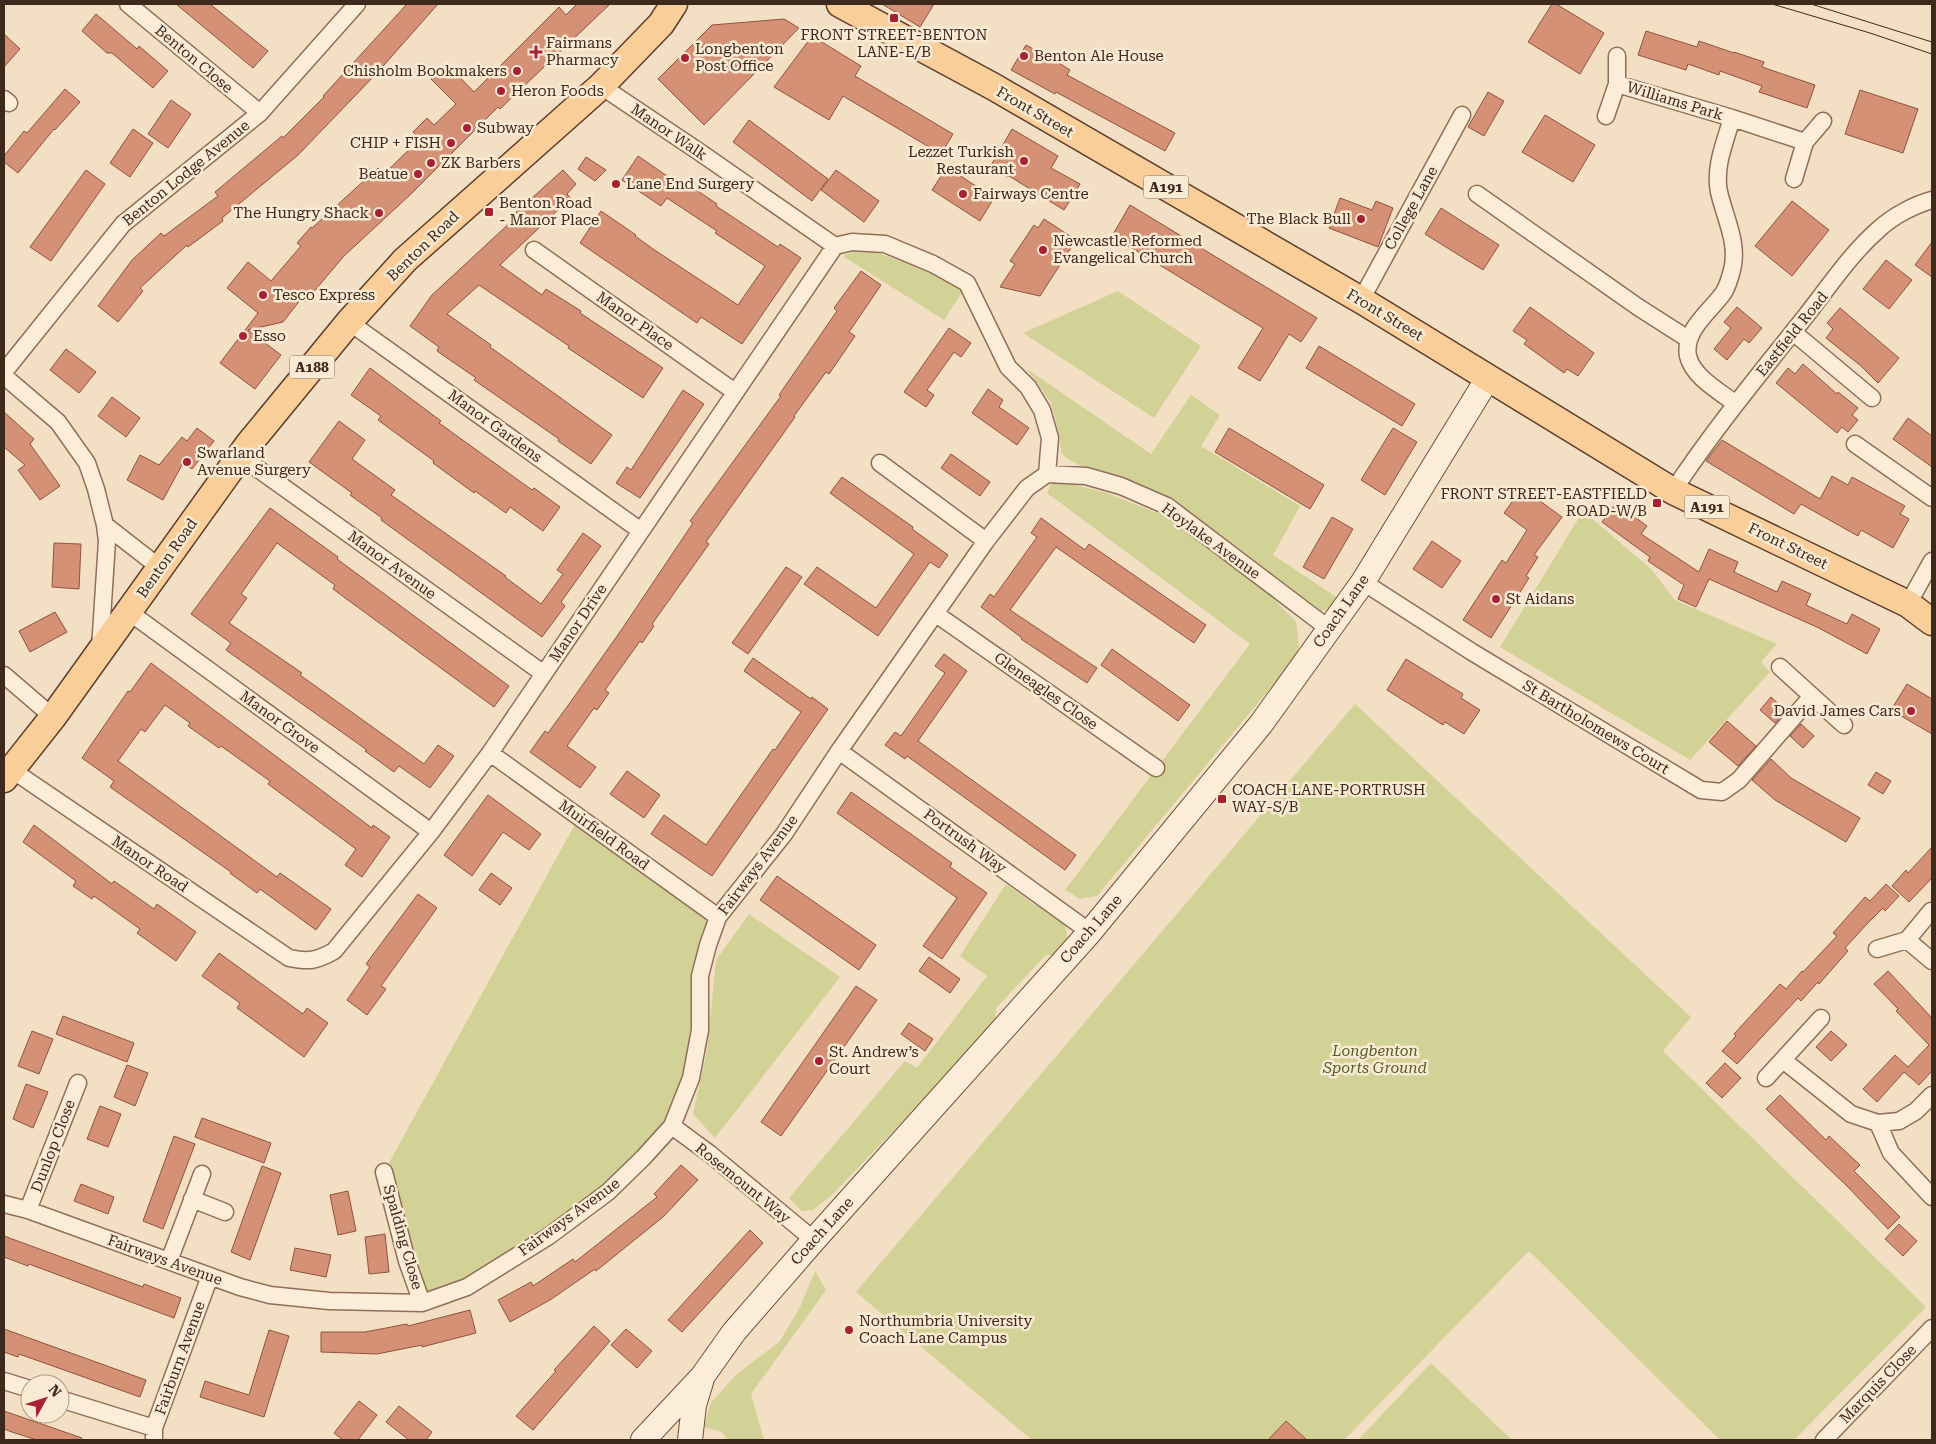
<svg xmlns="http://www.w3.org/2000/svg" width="1936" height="1444" font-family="'Roboto Serif',serif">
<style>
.green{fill:#d2d296}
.building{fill:#d59175;stroke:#91523b}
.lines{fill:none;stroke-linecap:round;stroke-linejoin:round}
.street-casing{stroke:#906e58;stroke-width:19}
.secondary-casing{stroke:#714f3b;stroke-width:26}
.primary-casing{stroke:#5d3d2c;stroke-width:29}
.street{stroke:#fcedd8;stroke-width:16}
.secondary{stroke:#fcedd8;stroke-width:24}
.primary{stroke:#f9ce98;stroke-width:26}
.tram{stroke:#3e291d;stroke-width:1}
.poi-dot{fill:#a52133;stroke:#f9ead4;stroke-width:2}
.labels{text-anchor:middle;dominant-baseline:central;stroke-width:5;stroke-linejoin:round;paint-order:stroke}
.shield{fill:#f9ead4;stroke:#766354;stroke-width:1}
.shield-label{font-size:14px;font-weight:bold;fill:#3e291d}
.poi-label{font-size:15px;fill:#3e291d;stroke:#f9ead4;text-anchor:start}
.street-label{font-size:15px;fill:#3e291d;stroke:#f9ead4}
.park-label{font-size:15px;font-style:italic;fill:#555d22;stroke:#f9ead4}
</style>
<rect width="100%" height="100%" fill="#f3dfc4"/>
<path class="green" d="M863,248C898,260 933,271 965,288L944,320L843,256Z
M1118,291L1201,346L1154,418L1023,333Z
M1027,369L1151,454L1191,395L1220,415L1201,446L1300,506L1273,555L1341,600C1322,614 1320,615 1299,602L1211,529L1156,491L1100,470L1079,465L1066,458L1061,452L1060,438L1051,403Z
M1052,482L1067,483L1104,492L1165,516L1263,588L1296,622L1299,647L1293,661L1097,896L1080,899L1065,890L1250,644L1047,493Z
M1583,511L1651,569L1675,600L1777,644L1761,662L1770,672L1690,760L1500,647Z
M1355,704L1691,1017L1663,1051L1926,1307L1794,1440H1720L1529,1251L1344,1440H1032L856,1292Z
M579,817L718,917L708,945L700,1030L672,1126L549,1236L422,1303L384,1172Z
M1006,884L1036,906L1048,907L1064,920L1068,939L1056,955H1046L996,1008L995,1020L903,1121L832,1195L813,1210L802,1211L789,1198L905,1061L917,1068L987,976L960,956Z
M749,914L840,977L715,1138L693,1114L707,1051L716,960Z
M815,1271L826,1290L751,1394L764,1440H727L722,1432L704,1427L710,1404L736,1375L780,1341L800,1307Z
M1431,1363L1512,1440H1358Z"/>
<path class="building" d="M176,4H210L268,51L253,68Z
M407,4H438L377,73L298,155L222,218L223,221L188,247L187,245L140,288L143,291L118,322L98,306L132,260L161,233L164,236L218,196L215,192L282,136L283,138L324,97L323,96Z
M577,4H610L500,109L498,107L412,193L344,256L305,302L301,299L283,322L248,330L281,355L255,389L220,363L258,313L227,288L248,262L271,281L301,246L297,243L311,227L312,228L378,168L384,174L420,139L413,132L427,118L434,125L456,104L431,79L447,64L474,92L559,7L566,15Z
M882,4H934L920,27Z
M1552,4H1556L1604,33L1580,74L1528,42Z
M96,14L137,49L139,46L168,71L153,88L112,53H107L82,31Z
M784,19L799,28L704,125L658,79L712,25Z
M1646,31L1697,47L1699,41L1734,53V52L1764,62L1762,67L1815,85L1807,108L1759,92L1762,86L1720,71L1719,75L1688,64L1686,70L1638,55Z
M4,34L20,49L4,67Z
M812,36L861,66L855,76L953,134L941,154L843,96L829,120L774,87Z
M1026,45L1044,55L1045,54L1070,70L1067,75L1175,133L1165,151L1056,92L1055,94L1011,70Z
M65,89L80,102L55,130L54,129L18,173L4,162V156L24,131L27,133Z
M1860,90L1918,109L1903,153L1845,134Z
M1488,92L1504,101L1484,136L1468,127Z
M171,100L191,114L168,148L148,134Z
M1545,115L1595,145L1573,182L1522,152Z
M749,120L828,179L812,201L733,142Z
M133,129L153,143L130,177L110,163Z
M1012,129L1058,156L1051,168L1080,184L1064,210L1009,176L1008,177L990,167Z
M638,156L686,189L689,185L717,204L716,206L778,247L780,244L801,258L742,344L701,317L697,323L580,243L601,211L636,235L635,236L653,249L738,305L765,266L715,233L717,231L667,198L661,206L622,180Z
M586,157L606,170L595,181L578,169Z
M947,167L994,198L980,221L932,190Z
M86,170L105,184L51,261L30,247Z
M563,170L576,184L567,194L573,201L563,210L561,207L500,265L542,295L546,289L581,311L580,313L663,368L643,398L568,348L569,346L479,285L447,314L491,345L490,347L612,435L591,464L558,441L559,439L474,380L476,378L437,351L439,347L410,326L432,295L514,219L512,216Z
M836,170L879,201L864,222L821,190Z
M1340,198L1372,210L1376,201L1393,208L1378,247L1329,228Z
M1792,201L1829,230L1792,276L1755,246Z
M1130,205L1317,318L1301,342L1289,334L1260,381L1238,368L1263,328L1112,236Z
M1441,208L1499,245L1483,270L1425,234Z
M1044,219L1076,240L1040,296L1000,287L1015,264L1010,261L1034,225L1038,228Z
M1932,242V277L1915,265Z
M1886,260L1912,280L1889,309L1863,289Z
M861,271L881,285L849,332L855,336L829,374L826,372L794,416L795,417L706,542L709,544L652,624L654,626L642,643L640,641L605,690L609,693L597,710L594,708L567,746L596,767L580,788L530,752L545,731L548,733L572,700L622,629L693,523L690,521L781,396L779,395L837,311L834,308Z
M1530,307L1594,353L1578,376L1567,369L1564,373L1524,344L1527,340L1513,331Z
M1737,307L1762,328L1749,343L1744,339L1727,360L1714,349L1731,328L1724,322Z
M1840,308L1899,358L1878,383L1861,366L1826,338L1833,329L1827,323Z
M949,328L971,343L961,357L954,352L927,390L934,395L926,407L904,392Z
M1319,346L1415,404L1402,426L1306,368Z
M66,349L96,372L79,393L50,370Z
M1803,364L1837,394L1838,392L1858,408L1852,415L1858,420L1848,432L1842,427L1837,433L1776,383L1788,368L1795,374Z
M370,368L441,421L439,423L532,490L534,488L560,507L543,531L510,507L506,513L475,491L474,493L433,463L434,461L378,420L381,416L351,395Z
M988,389L1003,400L999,407L1029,428L1017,445L972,413Z
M683,390L704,404L640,498L616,483L627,467L631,470Z
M112,397L140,418L126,437L98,416Z
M4,412L34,439L30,444L60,486L40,500L18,470L25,465L4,447Z
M1908,418L1932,436V467L1893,439Z
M339,421L365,440L352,459L395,490L391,495L506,576L505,577L541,604L563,574L557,570L583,533L601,546L561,602L565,606L542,637L381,520L382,518L350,495L352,493L309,462Z
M197,428L214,441L192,469L183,463L163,500L127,480L140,455L159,465L182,437L187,441Z
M1229,428L1324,485L1310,509L1215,452Z
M1393,428L1417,442L1385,495L1361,480Z
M1722,440L1820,499L1832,476L1848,485L1852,477L1905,506L1900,514L1909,519L1893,548L1861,530L1858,536L1801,504L1794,514L1706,461Z
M951,454L990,482L980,496L941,468Z
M842,477L913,527L912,529L948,555L939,568L930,562L878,636L804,584L817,567L876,608L914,554L830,493Z
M1522,488L1562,517L1534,555L1538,557L1526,576L1529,578L1491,638L1463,620L1502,560L1506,563L1527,530L1504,513Z
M1616,503L1647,526L1641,534L1699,572L1709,549L1738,562L1734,572L1751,580L1777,592L1782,581L1811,594L1806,605L1847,624L1852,614L1880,629L1867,654L1819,628L1709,579L1696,607L1678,599L1684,585L1648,561L1650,557L1602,522Z
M270,508L338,557L337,559L509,686L494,707L333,589L335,585L277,543L241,594L247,598L229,623L302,673L300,675L424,764L438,745L454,756L430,788L399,766L394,772L365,751L367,750L226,650L231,643L191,614Z
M1332,517L1353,529L1324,579L1303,567Z
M1041,518L1085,550L1089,544L1206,625L1194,643L1056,547L1010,610L1097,668L1087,683L1021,639L1022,638L981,607L990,594L994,597L1037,537L1031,533Z
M1432,541L1461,561L1442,588L1413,569Z
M54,543L81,544L79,589L52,587Z
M786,567L802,577L748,654L732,643Z
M55,612L67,632L30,652L19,631Z
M1112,649L1190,705L1178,721L1101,665Z
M944,654L967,671L918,741L1076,855L1065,870L907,756L905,759L885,745L895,732L901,736L945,673L935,666Z
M753,658L811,699L812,697L828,709L712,876L651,834L664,815L706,845L773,749L775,750L801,712L744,671Z
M1406,659L1463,694L1461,698L1480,710L1464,734L1445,722L1443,725L1387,690Z
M151,663L372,828L373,825L390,837L362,877L345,865L356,849L268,784L270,781L221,746L219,748L188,726L190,723L165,705L145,732L141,729L118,761L277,877L280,873L331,909L316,930L260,889L257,893L230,873L231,872L110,787L114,781L82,758L128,691L130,692Z
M1907,684L1932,699V734L1891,710Z
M1771,697L1786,711L1775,723L1760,710Z
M1727,721L1756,746L1738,766L1709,742Z
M1801,724L1814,736L1803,748L1790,736Z
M1771,759L1791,778L1860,818L1846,842L1775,800L1752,780Z
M627,771L660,795L644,818L610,794Z
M1876,772L1891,781L1883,794L1868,785Z
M851,792L952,863L950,867L987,893L942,959L923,946L957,898L837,813Z
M488,795L541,834L529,850L503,832L472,876L444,855Z
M34,825L112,884L114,881L154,909L157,904L196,932L176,961L137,933L140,929L94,896L92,899L73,886L76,881L23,842Z
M1932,847V878L1909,902L1892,886L1906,870L1908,873Z
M491,873L512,888L500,905L479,890Z
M777,876L876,945L859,970L760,900Z
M1886,884L1899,896L1885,911L1883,908L1866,925L1845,948L1848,951L1819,984L1818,982L1801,1001L1798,998L1737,1064L1722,1051L1736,1036L1734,1034L1780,984L1786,989L1802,971L1803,972L1837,936L1833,933L1865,897L1870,901Z
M418,894L437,908L381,986L386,989L367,1015L347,1000L370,967L366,964Z
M219,953L303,1014L307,1008L328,1023L304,1057L237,1008L240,1003L202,976Z
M929,957L960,979L950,993L919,971Z
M1888,971L1932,1018V1071L1919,1085L1904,1072L1877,1102L1863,1089L1895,1055L1908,1067L1929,1045L1896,1011L1898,1009L1874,984Z
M856,986L877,1000L781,1136L761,1122Z
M63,1016L134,1043L127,1062L56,1034Z
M909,1023L933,1039L925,1051L901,1034Z
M32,1031L53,1039L39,1074L18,1066Z
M1831,1031L1847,1045L1831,1061L1816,1047Z
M1725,1063L1741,1078L1722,1098L1706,1083Z
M127,1065L148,1073L135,1106L114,1097Z
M26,1084L48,1092L33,1128L13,1119Z
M1780,1095L1826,1140L1829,1136L1860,1165L1854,1171L1900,1217L1888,1229L1847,1186L1766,1109Z
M100,1106L121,1114L108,1147L87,1139Z
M202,1118L271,1143L264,1163L195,1137Z
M174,1136L195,1144L163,1229L143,1221Z
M681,1165L698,1180L663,1217L596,1271L595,1269L550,1300L510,1322L498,1300L531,1282L533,1286L573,1259L575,1262L657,1197L654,1194Z
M262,1166L281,1173L250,1260L231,1252Z
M81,1184L114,1197L108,1214L74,1201Z
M348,1191L356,1231L338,1235L330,1195Z
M1899,1224L1917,1241L1903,1256L1885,1239Z
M750,1230L763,1243L682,1332L668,1320Z
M385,1234L389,1272L369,1274L365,1237Z
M4,1236L143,1287L144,1284L181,1298L174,1318L29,1264L28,1266L4,1257Z
M295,1248L331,1255L326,1277L290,1270Z
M470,1310L476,1333L422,1347V1345L377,1354L321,1352V1332H365L407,1324L408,1326Z
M594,1326L610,1341L533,1430L516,1416L556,1371L554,1370Z
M4,1329L146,1380L140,1397L19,1354L18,1357L4,1352Z
M626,1329L652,1351L637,1368L611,1345Z
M269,1330L289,1336L264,1417L200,1397L205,1381L249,1395Z
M359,1401L377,1415L358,1440H343L334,1433Z
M399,1406L432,1432L426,1440H409L386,1422Z
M4,1411L82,1438V1440H37L12,1432L4,1429Z
M1286,1421L1307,1440H1268Z"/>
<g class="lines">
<g class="street-casing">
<path id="street" d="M128,4L260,113
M1617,84L1732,118L1805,142
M601,86L698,151L835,246
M4,99L9,103
M1606,116L1617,84V56
M1732,118C1725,142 1714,167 1719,192C1725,218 1739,244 1732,270C1730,278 1728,285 1724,292C1711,311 1683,330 1688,356C1693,377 1719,391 1736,404
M1794,179L1805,142L1823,121
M1477,194L1638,307L1688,339
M835,246L852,242L885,244L933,264L967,283L1008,367L1028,387L1042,410L1050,438L1047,474L1086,476L1121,486L1167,506L1328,628
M534,250L735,392
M1361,300L1462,115
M349,322L641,531
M1793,332L1872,398
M4,372L123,224L260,113L357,4
M4,376L58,422L87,463L96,489L105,525L107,541L100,649
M1855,444L1932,498
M240,456L544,674
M880,463L986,541
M1673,491C1712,432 1757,377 1801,322C1826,291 1849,255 1879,229C1893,216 1914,205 1932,200
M105,525L159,567
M1363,582L1472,652L1701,790L1722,792L1739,780L1812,696
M1908,604L1932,561
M129,612L431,832
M936,614L1156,768
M1780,667L1844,725
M4,675L53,717
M839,751L1090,932
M490,753L718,917
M12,770L289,958C309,962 316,961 334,951L431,832L490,753L835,246
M1907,940L1932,961
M1877,949L1907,940L1931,911
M1783,1060L1851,1114L1878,1123L1899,1121L1916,1111L1932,1095
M1766,1078L1821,1018
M1878,1123L1891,1153L1932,1197
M672,1126L710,1154L814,1240
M384,1172L407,1261L422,1303
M192,1199L225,1212
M4,1204L28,1210L240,1287L270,1295L329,1301L422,1303L467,1287L549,1236L608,1192L643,1158L672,1126L691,1078L700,1030V976L708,945L718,917L784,834L839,751L986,541L1027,488L1047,474
M28,1210L78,1083
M169,1261L202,1174
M4,1381L30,1389
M60,1399L154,1428
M154,1440V1428L210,1276
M1824,1440L1932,1328"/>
</g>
<g class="secondary-casing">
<path id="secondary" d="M643,1440L702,1377L734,1332L814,1240L1090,932L1261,724L1363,582L1488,378
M690,1440L694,1405L701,1382"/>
</g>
<g class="primary-casing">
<path id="primary" d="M840,4L994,87L1361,300L1673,491L1908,604L1932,622
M4,779L53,717L248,445L349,322L405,260L601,86L661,24L674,4"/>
</g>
<use href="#street" class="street"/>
<use href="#secondary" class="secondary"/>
<use href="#primary" class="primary"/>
<path class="tram" d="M1772,4L1870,33L1932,54
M1811,4L1932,42"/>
</g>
<g class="poi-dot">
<rect x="889" y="13" width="10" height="10" rx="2.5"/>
<path d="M533.5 44.5h5v5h5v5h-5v5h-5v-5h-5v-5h5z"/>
<circle cx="1024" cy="56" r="5"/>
<circle cx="685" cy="58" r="5"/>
<circle cx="517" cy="71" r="5"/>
<circle cx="501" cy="91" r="5"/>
<circle cx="467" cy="128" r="5"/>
<circle cx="451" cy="143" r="5"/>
<circle cx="1024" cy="161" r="5"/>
<circle cx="431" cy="163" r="5"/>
<circle cx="418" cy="174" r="5"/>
<circle cx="616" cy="184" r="5"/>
<circle cx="963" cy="194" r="5"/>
<rect x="484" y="207" width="10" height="10" rx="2.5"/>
<circle cx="379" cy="213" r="5"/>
<circle cx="1361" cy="219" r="5"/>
<circle cx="1043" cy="250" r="5"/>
<circle cx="263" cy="295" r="5"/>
<circle cx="243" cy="336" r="5"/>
<circle cx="187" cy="462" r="5"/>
<rect x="1652" y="498" width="10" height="10" rx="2.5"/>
<circle cx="1496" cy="599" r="5"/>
<circle cx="1911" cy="711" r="5"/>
<rect x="1217" y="794" width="10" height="10" rx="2.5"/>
<circle cx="819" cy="1061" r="5"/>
<circle cx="849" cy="1330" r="5"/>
</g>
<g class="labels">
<g class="shield">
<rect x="1143.5" y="175.5" width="45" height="23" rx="4"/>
<rect x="289.5" y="355.5" width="45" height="23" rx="4"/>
<rect x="1684.5" y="495.5" width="45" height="23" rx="4"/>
</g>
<g class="shield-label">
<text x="1166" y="187">A191</text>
<text x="312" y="367">A188</text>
<text x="1707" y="507">A191</text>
</g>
<g class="poi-label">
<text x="894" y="35" text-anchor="middle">FRONT STREET-BENTON<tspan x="894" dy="17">LANE-E/B</tspan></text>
<text x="546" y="43">Fairmans<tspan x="546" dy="17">Pharmacy</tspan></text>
<text x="695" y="49">Longbenton<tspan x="695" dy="17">Post Office</tspan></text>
<text x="1034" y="56">Benton Ale House</text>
<text x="507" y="71" text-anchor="end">Chisholm Bookmakers</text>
<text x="511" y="91">Heron Foods</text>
<text x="477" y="128">Subway</text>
<text x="441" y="143" text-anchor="end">CHIP + FISH</text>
<text x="1014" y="152" text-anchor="end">Lezzet Turkish<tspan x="1014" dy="17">Restaurant</tspan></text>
<text x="441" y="163">ZK Barbers</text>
<text x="408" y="174" text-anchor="end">Beatue</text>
<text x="626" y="184">Lane End Surgery</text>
<text x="973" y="194">Fairways Centre</text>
<text x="499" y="203">Benton Road<tspan x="499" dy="17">- Manor Place</tspan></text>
<text x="369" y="213" text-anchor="end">The Hungry Shack</text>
<text x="1351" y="219" text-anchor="end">The Black Bull</text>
<text x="1053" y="241">Newcastle Reformed<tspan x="1053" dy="17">Evangelical Church</tspan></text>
<text x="273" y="295">Tesco Express</text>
<text x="253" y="336">Esso</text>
<text x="197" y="453">Swarland<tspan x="197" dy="17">Avenue Surgery</tspan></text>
<text x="1647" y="494" text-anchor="end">FRONT STREET-EASTFIELD<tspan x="1647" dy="17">ROAD-W/B</tspan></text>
<text x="1506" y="599">St Aidans</text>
<text x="1901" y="711" text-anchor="end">David James Cars</text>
<text x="1232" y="790">COACH LANE-PORTRUSH<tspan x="1232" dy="17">WAY-S/B</tspan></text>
<text x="829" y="1052">St. Andrew’s<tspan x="829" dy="17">Court</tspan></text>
<text x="859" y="1321">Northumbria University<tspan x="859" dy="17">Coach Lane Campus</tspan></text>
</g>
<g class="street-label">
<text transform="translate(194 59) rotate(40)">Benton Close</text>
<text transform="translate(1675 101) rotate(17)">Williams Park</text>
<text transform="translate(1035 112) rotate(30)">Front Street</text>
<text transform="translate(669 132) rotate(34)">Manor Walk</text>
<text transform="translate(186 173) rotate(-39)">Benton Lodge Avenue</text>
<text transform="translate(1411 208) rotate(-61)">College Lane</text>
<text transform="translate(423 246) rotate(-44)">Benton Road</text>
<text transform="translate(1385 315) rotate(31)">Front Street</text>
<text transform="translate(635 321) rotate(35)">Manor Place</text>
<text transform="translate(1792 334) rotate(-51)">Eastfield Road</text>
<text transform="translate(495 426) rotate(36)">Manor Gardens</text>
<text transform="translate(1211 541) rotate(36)">Hoylake Avenue</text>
<text transform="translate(1788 546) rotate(26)">Front Street</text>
<text transform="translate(167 558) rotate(-55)">Benton Road</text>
<text transform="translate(392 565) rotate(36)">Manor Avenue</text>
<text transform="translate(1341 611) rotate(-55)">Coach Lane</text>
<text transform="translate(578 623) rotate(-56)">Manor Drive</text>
<text transform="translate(1046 691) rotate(35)">Gleneagles Close</text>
<text transform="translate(280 722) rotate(36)">Manor Grove</text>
<text transform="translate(1596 727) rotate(31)">St Bartholomews Court</text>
<text transform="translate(604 835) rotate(36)">Muirfield Road</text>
<text transform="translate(965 841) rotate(36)">Portrush Way</text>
<text transform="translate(150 864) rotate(34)">Manor Road</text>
<text transform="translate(758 865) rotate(-53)">Fairways Avenue</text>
<text transform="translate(1091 929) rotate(-49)">Coach Lane</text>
<text transform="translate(53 1146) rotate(-69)">Dunlop Close</text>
<text transform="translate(743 1183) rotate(39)">Rosemount Way</text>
<text transform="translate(569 1217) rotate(-36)">Fairways Avenue</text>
<text transform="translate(822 1231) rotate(-48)">Coach Lane</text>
<text transform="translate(403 1237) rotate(74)">Spalding Close</text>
<text transform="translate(165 1260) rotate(20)">Fairways Avenue</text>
<text transform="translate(180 1358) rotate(-70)">Fairburn Avenue</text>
<text transform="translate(1878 1384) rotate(-46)">Marquis Close</text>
</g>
<g class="park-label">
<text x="1375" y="1051">Longbenton<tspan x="1375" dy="17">Sports Ground</tspan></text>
</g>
</g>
<rect width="1936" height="1444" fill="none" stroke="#3e291d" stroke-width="10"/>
<g transform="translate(45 1399) rotate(50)"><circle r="24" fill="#f9ead4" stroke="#ae9d8b"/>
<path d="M0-4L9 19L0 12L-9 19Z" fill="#a52133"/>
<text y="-8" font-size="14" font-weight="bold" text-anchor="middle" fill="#3e291d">N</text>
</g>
</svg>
